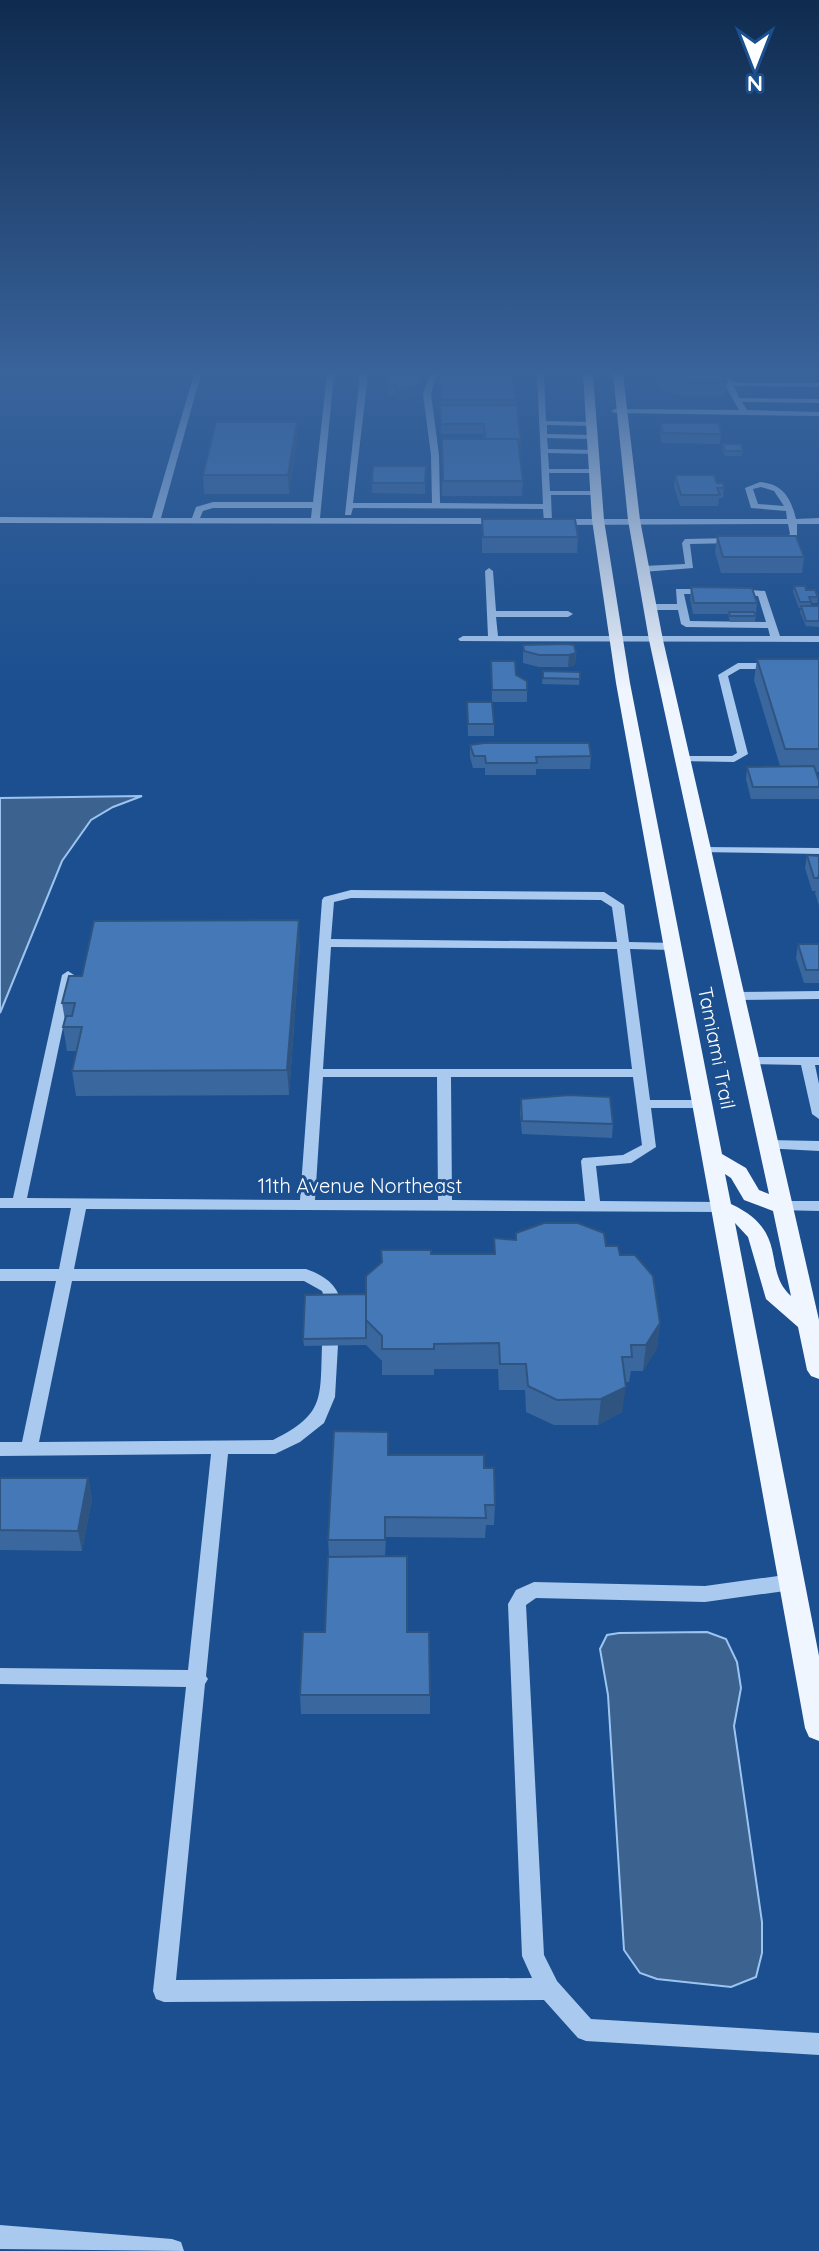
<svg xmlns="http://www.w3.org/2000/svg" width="819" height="2251" font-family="Quicksand,sans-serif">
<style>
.water{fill:#3c6290;stroke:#9cc4f0;stroke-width:2}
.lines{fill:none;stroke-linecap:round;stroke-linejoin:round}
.minor{fill:#a9c9ee;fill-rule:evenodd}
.major{fill:#f0f6ff;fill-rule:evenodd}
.wall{fill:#3a679d}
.shaded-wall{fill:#305480}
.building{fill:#4478b7;stroke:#305480;stroke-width:2}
.labels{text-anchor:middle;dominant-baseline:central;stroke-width:6;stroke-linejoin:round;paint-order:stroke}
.street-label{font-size:20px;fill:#fff;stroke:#1b4f8f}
</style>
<rect width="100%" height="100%" fill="#1b4f8f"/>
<path class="water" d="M142,796L113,807L91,820L62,861L0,1013V798Z
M707,1632L726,1639L737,1662L741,1688L734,1726L762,1922V1953L756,1977L731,1987L657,1979L640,1973L624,1950L608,1695L600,1649L607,1635L619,1633Z"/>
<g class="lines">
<path class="minor" d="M194,374H201L161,518H192L196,507L213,502H313L327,374H334L320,518H499L503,521L499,524L0,523V517L152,518ZM213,508H312L311,518H200L203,511Z
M360,374H368L353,503H432L431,455L423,394L430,374H437L431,394L439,455L440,503L543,504L537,374H544L546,421L591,422L595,424L591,426L547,425V434L592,435L596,437L592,439L547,438L548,449L594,450L598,452L594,454L548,453L549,469H595L599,471L595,473H549L550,491H597L601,493L597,495H551L552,522L548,525L544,522L543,509L353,508L351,515H345Z
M719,374H725L731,381L740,383H819V387L734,386L739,398L819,399V403L742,402L747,410L819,412V416L615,413L611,411L615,409L739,410Z
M760,482C783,484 791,498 796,519L819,518V524H797V537C790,543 785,545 775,543V539L785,538L790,534L788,524L559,525L555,522L559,519H787L786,511L751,508L745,488ZM761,487L774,491L784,506L758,504L753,489Z
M733,538L736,539V543L690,544L693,568L643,572L639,569L643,566L685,564L682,543L685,539Z
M489,568L493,571L496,611H568L573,614L568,617H496L498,636H770L768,628L686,627L681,624L678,610H650L645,607L650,604H677L676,589H706L709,590V594H684L690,621L766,622L758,596L732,594V590L735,589L765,591L780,636H819V642L460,641L458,639L463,636H488L485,571Z
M738,663H775L780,666L775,669H740L728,676L748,754L734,762L678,761V757L682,756H732L737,753L718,675Z
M702,847L819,848V854L698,852V848Z
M351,890L604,892L624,905L629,942L676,943L678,946L672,950L630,949L650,1100H702L709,1104L702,1108H651L656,1147L631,1163L596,1166L600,1201L720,1202L727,1207L720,1212L86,1209L74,1269H306C323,1275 336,1283 341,1301L339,1305H327L322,1291L304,1281H72L39,1442L273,1440C325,1414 320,1399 322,1345L324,1341L330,1339L336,1341L338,1345L335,1397L324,1423L300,1442L275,1454H228L206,1676L208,1679L205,1684L176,1980L532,1978L522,1956L508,1604L516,1590L534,1582L705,1586L792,1574L798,1577L801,1582L798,1587L792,1590L705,1602L536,1598L526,1605L544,1955L557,1981L591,2019L819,2033V2055L586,2041L578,2038L544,2000L164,2002L156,1999L153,1991L186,1687L0,1684V1668L188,1670L211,1454L0,1456V1442H22L56,1281H0V1269H59L71,1208H0V1198H13L62,975L68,971L74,975L27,1198L300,1200L322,900L324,897ZM351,898L601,900L612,907L617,942L331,939L334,902ZM331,947L617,949L632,1069H323ZM323,1077H437L438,1200H315ZM451,1077H633L642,1145L623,1155L583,1158L581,1161L585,1201L452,1200Z
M819,991V999L735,1000L729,996L735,992Z
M749,1057H819V1065H815L819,1084V1119L812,1114L801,1065L744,1064L742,1061Z
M768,1140L819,1141V1151L763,1148L761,1145Z
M781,1201H819V1211L776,1210L774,1206L776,1202Z
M0,2225L172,2239L181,2242L184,2251L0,2249Z"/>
<path class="major" d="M583,374H593L604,520L630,683L722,1154L746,1168L759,1190L769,1194L649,640L628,520L613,374H623L640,520L663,640L819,1320V1379L811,1376L807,1370L798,1327L766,1299L748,1237L735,1223L819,1656V1741L809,1737L805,1728L616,683L592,520ZM725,1174L731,1178L744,1200L773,1211L791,1296C761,1269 791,1232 731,1204Z"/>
</g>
<path class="wall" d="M387,374L421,395L396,399V395H387Z
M440,374L517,400L521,444L520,454L523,481L522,496H442V439H484L483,434H441Z
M653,374H724L727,382L725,396H686L659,390Z
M661,423L721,434L720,444L662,443L660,433Z
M297,441L289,494H204L203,475Z
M723,444L743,451L742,456H725L722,449Z
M426,466L425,494L372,493V483Z
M675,475L724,488L723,498H719L718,506H680L674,486Z
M482,519L578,537L577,553H482Z
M717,536L804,557L802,573H721L715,552Z
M794,586L806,590L818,597L817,603H811L810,606H819V627L806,626L800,612L801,608H799L793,592Z
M691,587L757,603L755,622H730L728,614H693L690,598Z
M523,645L576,653L575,665L568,667H539L523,663Z
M757,659H819V772H816L819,781V799H751L746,779L747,767L780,766L754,680Z
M491,661L516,675L527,690V702H492Z
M543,671L580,672L579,685L542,684Z
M467,702L494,724V736H468Z
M470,745L591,756L590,769H536V775H485V768H473L470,757Z
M807,855L819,856V906L815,893L816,891H812L805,868Z
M300,944L289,1095L76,1096L72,1071L76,1051H67L63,1027L65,1020L62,1003L82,976Z
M798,944H819V983H804L796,958Z
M521,1099L613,1124L612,1138L522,1134L520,1113Z
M516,1233L606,1246L620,1255L660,1323L657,1348L643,1371H631L629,1382H625L622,1412L598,1425H554L526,1412L525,1390H499L498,1369H434V1375H382V1361L366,1345L304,1346L303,1339L366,1294L431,1254H494V1238L516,1240Z
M389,1455L495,1505L494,1525H486L485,1538L386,1537L385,1556L407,1632L430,1695V1714H301L300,1695L325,1632L329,1557L328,1540Z
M0,1478H88L92,1499L82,1551L0,1550Z"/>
<path class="shaded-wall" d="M421,385V395L396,399V390Z
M297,422V441L289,494L288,475Z
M576,653L575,665L568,667L569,655Z
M299,920L300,944L289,1095L287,1070Z
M660,1323L657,1348L643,1371L646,1345Z
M626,1387L622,1412L598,1425L601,1399Z
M88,1478L92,1499L82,1551L78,1531Z"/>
<path class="building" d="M387,374H420L421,385L396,390V385H387Z
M440,374H513L517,400H441Z
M659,374H724L727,382H687L660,376Z
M440,405H517L521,444H519L518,439H485L484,424H441Z
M216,422H297L288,475H203Z
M661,423H719L721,434L663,433Z
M442,439H518L523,481H443Z
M723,444H741L743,451H725Z
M373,466H426L425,483H372Z
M675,475H714L717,483H723L724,488H717L720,495H681Z
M482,519H575L578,537H483Z
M717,536H796L804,557H723Z
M794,586H805L806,590H815L818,597H809L811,602H800Z
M691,587L752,588L757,603H694Z
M801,606H819V621H806Z
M729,612H754L756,616H730Z
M567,644L574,645L576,653L569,655H539L524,651L523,645Z
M757,659H819V749H785Z
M491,661H515L516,675L527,681V690H492Z
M543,671L580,672V679L543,678Z
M467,702H492L494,724H468Z
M484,743H589L591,756L536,757L537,763H486L485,756H474L470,745Z
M814,766L819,781V787H753L747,767Z
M807,855L819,856V875L818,878H814Z
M299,920L287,1070L72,1071L82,1027H63L66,1016H72L75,1003H62L69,976H82L94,921Z
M798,944H819V970H806Z
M569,1095L610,1097L613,1124L522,1121L521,1099Z
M544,1223H578L604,1233L606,1246H618L620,1255H635L653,1276L660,1323L646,1345H631L632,1357H622L626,1387L601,1399L557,1400L528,1386L526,1364H500L499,1343L434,1344V1349H382V1336L366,1320V1276L382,1262L381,1250H431V1254H495L494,1238L516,1240V1233Z
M366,1294V1338L303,1339L305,1295Z
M334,1431L388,1432V1455H484V1468H494L495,1505H485L486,1518L385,1517V1540H328Z
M0,1478H88L78,1531L0,1530Z
M407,1556V1632H429L430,1695H300L303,1632H325L328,1557Z"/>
<linearGradient id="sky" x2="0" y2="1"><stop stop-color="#0f2b4f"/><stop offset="0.54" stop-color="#39639b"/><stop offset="1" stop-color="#39639b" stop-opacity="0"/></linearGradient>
<rect width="819" height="689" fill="url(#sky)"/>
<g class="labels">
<g class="street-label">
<text transform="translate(717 1048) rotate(79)">Tamiami Trail</text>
<text x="360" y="1185">11th Avenue Northeast</text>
</g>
</g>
<g transform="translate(755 64) rotate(180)" stroke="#1b4f8f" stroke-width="6" paint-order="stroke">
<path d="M0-6L14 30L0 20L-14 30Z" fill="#ffffff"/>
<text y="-12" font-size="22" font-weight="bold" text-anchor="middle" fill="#ffffff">N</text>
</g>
</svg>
